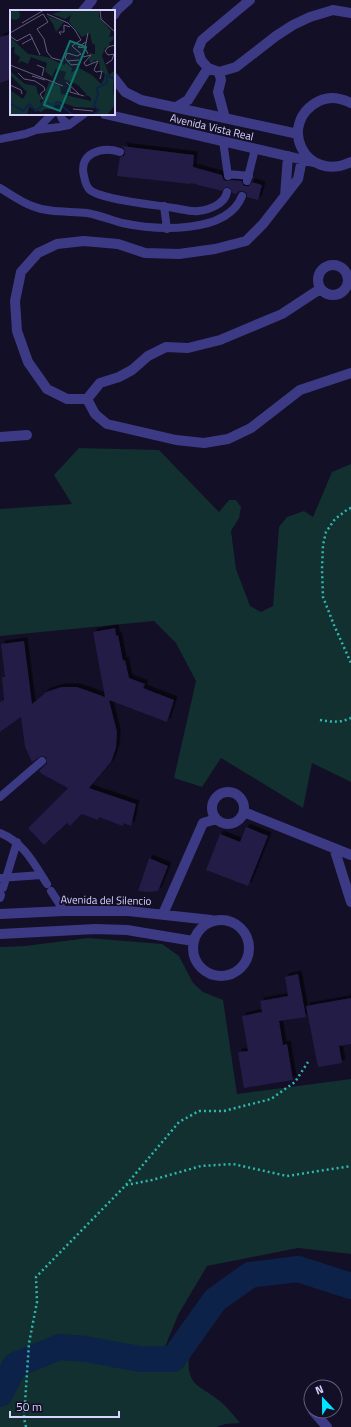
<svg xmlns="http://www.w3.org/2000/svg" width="351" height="1427" font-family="'Titillium Web',sans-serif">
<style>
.green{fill:#12302f}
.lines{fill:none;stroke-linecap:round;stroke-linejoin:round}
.river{stroke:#0c2248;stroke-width:26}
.building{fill:#241b47;filter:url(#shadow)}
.path{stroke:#2fb8b0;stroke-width:2.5;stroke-dasharray:2 3;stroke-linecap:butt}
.service{stroke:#3d3a85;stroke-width:8}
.minor{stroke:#3d3a85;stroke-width:10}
.labels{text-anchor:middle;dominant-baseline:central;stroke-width:3.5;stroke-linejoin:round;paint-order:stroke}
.street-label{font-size:11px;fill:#d9d4ff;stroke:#130f26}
.inset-river{fill:none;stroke:#0c2248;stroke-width:2}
.inset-road{fill:none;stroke:#625e7d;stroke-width:1}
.view{fill:#0f766e;fill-opacity:0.15;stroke:#0f766e;stroke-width:2}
.inset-edge{fill:none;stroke:#d9d4ff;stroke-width:2}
</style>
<defs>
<filter id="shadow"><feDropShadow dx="3.5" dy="-3.5" stdDeviation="0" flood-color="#0009"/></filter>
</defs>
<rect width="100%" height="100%" fill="#130f26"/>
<path class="green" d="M79,448L159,450L219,512L229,500H236L241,507L239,518L231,531L236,569L250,606L261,612L273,606L279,527L287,517L304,511L313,517L332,472L351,464V782L312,763L303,808L221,758L202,787L174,778L196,681L176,643L154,621L0,636V509L72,504L54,475Z
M88,938L162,944L179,956L193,983L203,992L223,1000L237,1094L351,1079V1254L298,1248L207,1266L178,1315L163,1352L189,1357C186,1387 202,1386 221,1402C228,1408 234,1416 240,1423L225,1424L216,1427H0V947L25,946Z"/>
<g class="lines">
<path class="river" d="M0,1394L15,1365L60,1347L85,1349L140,1359H173L215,1300L250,1275L298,1269L351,1286"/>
</g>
<path class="building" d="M11,34V79L0,83V37Z
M121,146L194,155L193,167L222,175L223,179L226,181L232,180L242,181L243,185L245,186H249L252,182L262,185L258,200L247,197V193L243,191H239L236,194L232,193L231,189L228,187L224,188L222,191L191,183V184L117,176L120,157L124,156L125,153L124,148Z
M115,628L116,636L118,635L123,661L125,660L129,678L145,684L143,688L174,700L167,722L109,700L117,732L116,748L111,762L89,788L136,804L131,826L123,823V826L99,817L98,820L82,814L70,826L67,823L44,845L28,828L68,788L42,774L39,771L47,763L46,757L41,756L32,762L25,747L21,717L0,732V702L4,700L2,677H5L1,644L24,641L32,704L46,692L61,687H77L105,697L93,632Z
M246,827L268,836L248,886L206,870L220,834L240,842Z
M149,858L168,866L158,891L148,892L138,891Z
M298,974L306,1017L279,1021L283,1045L287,1044L293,1080L244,1088L238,1052L248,1051L242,1016L262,1012L260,1001L288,996L285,977Z
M351,998V1044L339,1046L342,1063L318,1067L306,1006Z"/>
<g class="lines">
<path class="path" d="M351,508L348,509L335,519L326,532L323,545L322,569L323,597L334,625L351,663
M320,720C331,722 340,723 351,718
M126,1185L152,1180L201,1166L233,1164L287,1176L351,1166
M26,1427L24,1418L29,1343L37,1302L36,1277L126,1185L179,1122L199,1111H224L271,1099L295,1082L308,1062"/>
<path class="service" d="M60,114L62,119L69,125
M36,130L52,114
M0,139L25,134L36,130L59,127L69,125L84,114
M223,141L228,176
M120,152C102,146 78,153 84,176C85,181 86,187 90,190C102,200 157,205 174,208C181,209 191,212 198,211C209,210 225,204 227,192
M228,174L249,176
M247,181L255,149
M0,188C10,194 21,202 32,206C49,213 69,211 87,213C99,215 111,220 122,223C155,230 227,235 242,196
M164,206L167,229
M0,797L42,761
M0,833C23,842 34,863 47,884
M0,878L41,875
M3,888L17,842
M51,891L64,911
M0,898L1,895"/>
<path class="minor" d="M250,0L202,40L198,50L201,60L208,68L219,72L236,67L276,36L293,25L310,17L333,10L351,13
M83,11L92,0
M114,15L117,10L128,0
M219,72L221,80L218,92L225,118
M114,78L125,92L141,100L298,134
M351,103C341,98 329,96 319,101C276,123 305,184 351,162
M176,107L188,100L208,68
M105,114L313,162
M302,159L298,179L263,224L246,241L215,249L179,254L145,253L118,244L84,241L57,244L38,253L21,272L15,301L17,331L28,362L47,389L67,399H87L100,383L119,377L132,370L148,356L166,347L188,348L220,340L282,314L320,289
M285,196L288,156
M318 280a15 15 0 1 1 30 0a15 15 0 1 1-30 0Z
M87,399L95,414L107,424L176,440L204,443L228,439L251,428L300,390L351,373
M0,437L27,435
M212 808a16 16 0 1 1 32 0a16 16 0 1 1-32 0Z
M244,812L351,855
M334,848L351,902
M0,914L64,911H128L211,920
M163,914L203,823L216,819
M193 948a28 28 0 1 1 56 0a28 28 0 1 1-56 0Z
M0,934L96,929L127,930L193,941
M313,1411L327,1427"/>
</g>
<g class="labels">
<g class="street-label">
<text transform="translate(212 127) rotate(13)">Avenida Vista Real</text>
<text transform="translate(106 900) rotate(1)">Avenida del Silencio</text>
</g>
</g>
<g transform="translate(10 10)">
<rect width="105" height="105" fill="#130f26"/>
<path d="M0 5a5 5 0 1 1 10 0a5 5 0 1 1-10 0ZM56,0H89V7L101,21L99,27L104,26L103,30L99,33L100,35L95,38L92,46L99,65L105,60L103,79L105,95L97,105H82L88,100L86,98L65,97L47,91L43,94L45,99H35L31,102L19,97L17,105H0V80L13,89L17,82L0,65L1,62L15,74L26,76L28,84L33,89L30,90L31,94L39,72L50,76L51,84L81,91V88L77,85L75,87L76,84L68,75L54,69L56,62L46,59L42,67L35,61L37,53L21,47L18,54L11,51L8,54L10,47L4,43L5,37L0,38V27L18,44L37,47L54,55L56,53L62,58L61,63L69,58L82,65L91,74L94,69L95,64L90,60L89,51L85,50L81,54L79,50L80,43L85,44V35L82,33L80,23L72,27L59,12L61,5L55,9L42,4ZM37,6L54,12L46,22L43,14Z" fill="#12302f"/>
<path class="inset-river" d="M0,93L13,101L19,94L26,101L36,92L43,95L48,93L63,105M84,105L89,100L84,96L88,85L87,78L97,73V66L105,69"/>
<path class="inset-road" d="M90,0L91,9L105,22M33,4L38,12L27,19L34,29L37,42L42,48L53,51M37,4L58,13L65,20L71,30L62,36L71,44M12,13L34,0M0,23L33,4M51,25L49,22H54V15L60,17M0,26L7,31L20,24L30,45M76,32L68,37L75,38L78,44M12,34L23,28M105,35L98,37L95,41L98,45L105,44M75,38L78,23M73,47L81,45L74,53L76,56L88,51L84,60L86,62L92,61L90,69L91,66M57,51L69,50M70,54L61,55L55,48L57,43L67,46L71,44M96,54L102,50L104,44M0,55L53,76M27,55L34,58L32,66M8,63L14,69L25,71L34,77L35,80L30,84L33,89M22,66L35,70M56,72L69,84M0,75L11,80L12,84M60,75V82L74,86M63,99L83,101"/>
<path class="view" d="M60,31L76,37L50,101L34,95Z"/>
<rect width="105" height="105" class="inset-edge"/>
</g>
<g transform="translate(323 1399) rotate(338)"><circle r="19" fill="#130f26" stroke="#625e7d"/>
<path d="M0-3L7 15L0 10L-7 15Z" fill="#00e5ff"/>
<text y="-6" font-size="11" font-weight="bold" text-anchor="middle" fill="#d9d4ff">N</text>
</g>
<path d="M10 1411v6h109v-6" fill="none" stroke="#d9d4ff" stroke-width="2"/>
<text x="16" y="1411" font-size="12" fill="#d9d4ff" stroke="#130f26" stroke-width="3" paint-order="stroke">50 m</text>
</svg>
